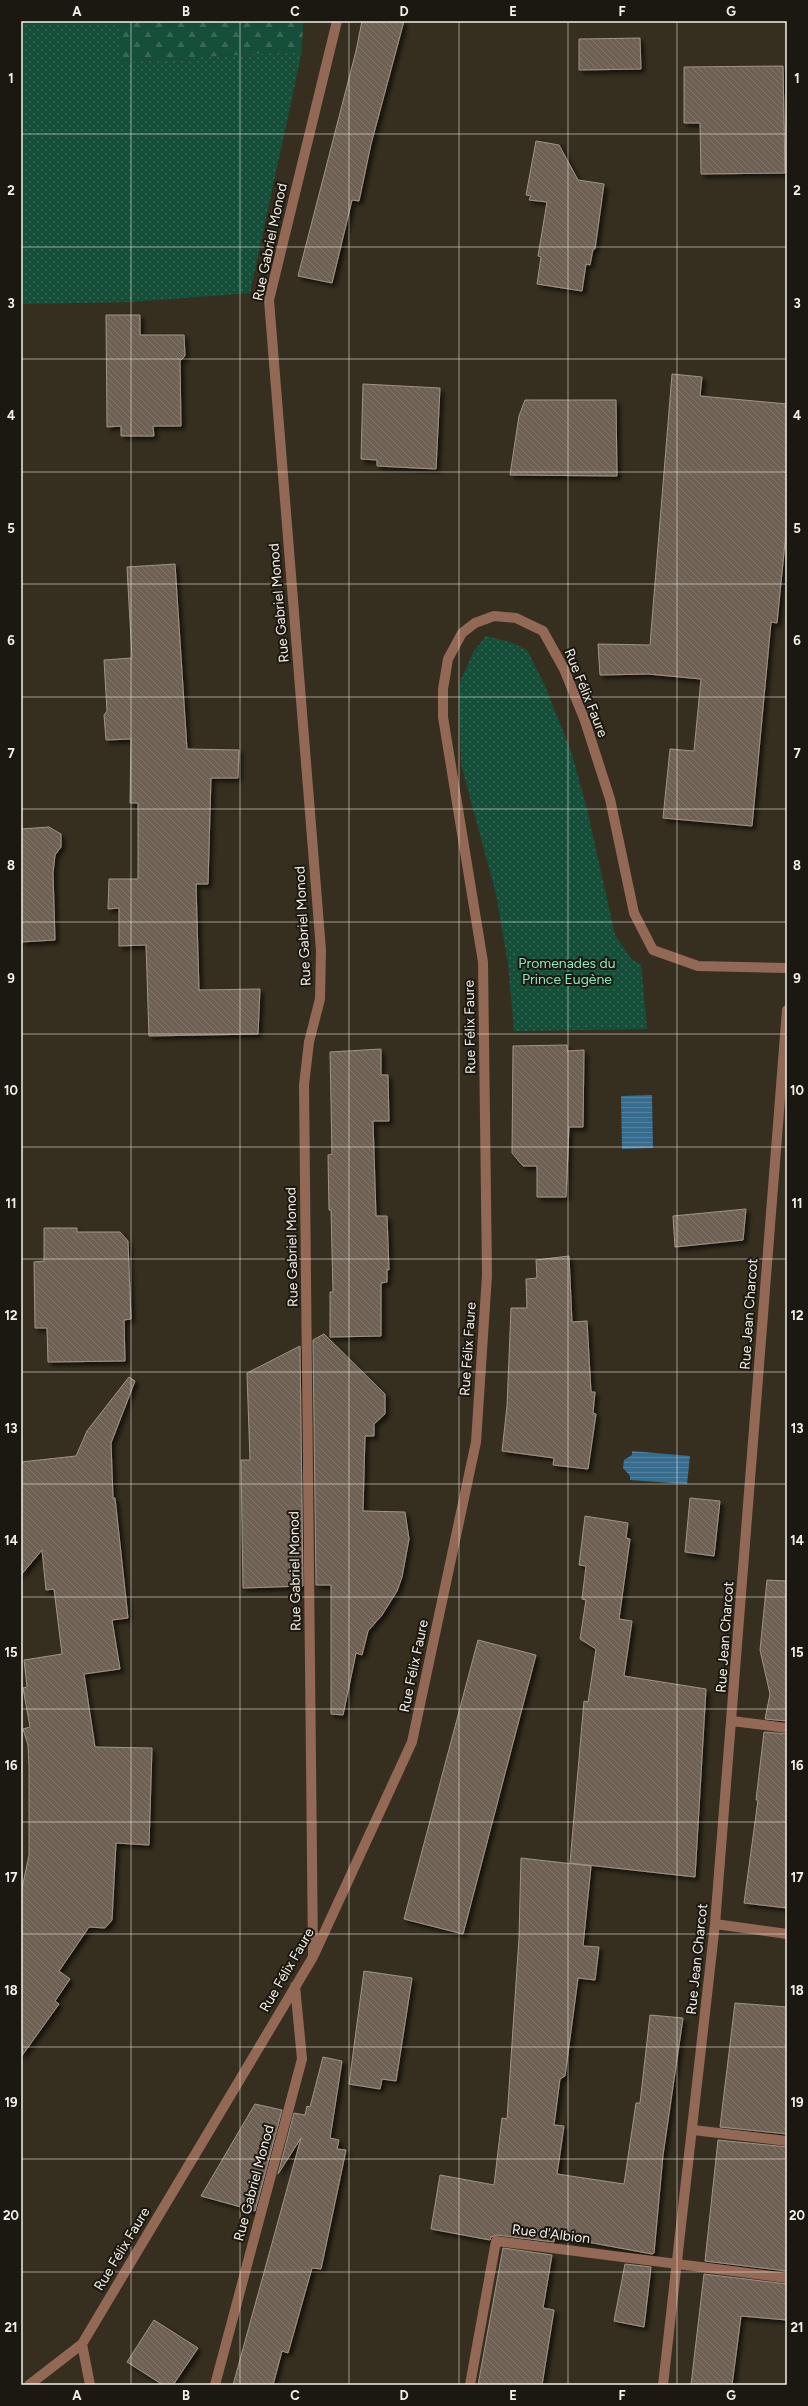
<svg xmlns="http://www.w3.org/2000/svg" width="808" height="2406" font-family="Figtree,sans-serif">
<style>
.green{fill:url(#green-dots)}
.forest{fill:url(#forest-firs)}
.water{fill:url(#water-rules)}
.building{fill:url(#building-back-hatch);stroke:#a29385;filter:url(#shadow)}
.lines{fill:none;stroke-linecap:round;stroke-linejoin:round}
.minor{stroke:#936955;stroke-width:10}
.grid{fill:none;stroke:#f4f0e6;stroke-width:1;stroke-opacity:0.55}
.labels{text-anchor:middle;dominant-baseline:central;stroke-width:4;stroke-linejoin:round;paint-order:stroke}
.street-label{font-size:14px;fill:#f4f0e6;stroke:#1b1711}
.park-label{font-size:14px;fill:#8ae7bd;stroke:#1b1711}
.neatline{fill:none;stroke:#f4f0e6;stroke-width:1.5}
.grid-label{font-size:13px;text-anchor:middle;font-weight:bold;fill:#f4f0e6}
</style>
<defs>
<pattern id="green-dots" width="8" height="8" patternUnits="userSpaceOnUse"><rect width="8" height="8" fill="#164f39"/><path d="M2 2h.1M6 6h.1" fill="none" stroke="#386956" stroke-width="1.8" stroke-linecap="round"/></pattern>
<pattern id="forest-firs" width="22" height="20" patternUnits="userSpaceOnUse"><rect width="22" height="20" fill="#164f39"/><path d="M5 1l3.5 6h-7zM16 11l3.5 6h-7z" fill="#386956"/></pattern>
<pattern id="water-rules" width="6" height="5" patternUnits="userSpaceOnUse"><rect width="6" height="5" fill="#366d8e"/><path d="M0 2.5h6" fill="none" stroke="#54829e"/></pattern>
<pattern id="building-back-hatch" width="6" height="6" patternUnits="userSpaceOnUse"><rect width="6" height="6" fill="#6e6053"/><path d="M-1 5l2 2M0 0l6 6M5-1l2 2" fill="none" stroke="#83776c"/></pattern>
<filter id="shadow"><feDropShadow dx="3.5" dy="3.5" stdDeviation="2" flood-color="#0009"/></filter>
</defs>
<rect width="100%" height="100%" fill="#362f20"/>
<path class="green" d="M21,21H118L123,62L302,51L250,293L131,302L21,304Z
M486,636L510,642L527,650L544,684L571,751L587,809L615,935L631,959L641,965L647,1029L514,1031L508,964L496,894L461,764L459,684L474,651Z"/>
<path class="forest" d="M118,21H303L302,51L122,62Z"/>
<path class="water" d="M652,1095L653,1148L622,1149L621,1096Z
M632,1451L690,1456L687,1484L630,1480V1476L623,1468L624,1460L632,1455Z"/>
<path class="building" d="M362,21H404L371,144L359,201L352,200L332,283L298,276L356,51Z
M640,38L641,69L579,70V39Z
M783,66L785,173L701,174L700,123H684V67Z
M536,141L559,145L578,180L604,184L595,249H593L590,265L586,264L582,291L537,284L541,257L538,256L547,202L529,200L531,196L526,195Z
M106,315H140V335H184L185,356L180,361L181,426H153L154,436H121V426L107,427Z
M672,374L702,377L700,396L787,404V522L777,623L771,622L752,826L663,818L670,749L694,751L701,679L648,674L600,675L598,644L650,645Z
M363,384L440,388L436,469L377,466V460L361,459Z
M525,400H616L617,476L510,475L519,416Z
M175,564L187,749L239,750L238,778H211L208,884H196L199,990L260,989L258,1034L149,1036L146,945L119,946V908L108,909L109,879H138V803H130L131,739L106,740L104,715L107,711L104,660L132,658L127,567Z
M49,827L61,834V847L55,855L53,873L55,940L21,942V829Z
M567,1045V1051L584,1050L583,1127H569L566,1197H537V1166H523L512,1153L513,1046Z
M381,1049V1075H388L389,1121H373L376,1216H387L389,1270L387,1269V1282L381,1283V1336L330,1337V1292H333L331,1210H329L328,1155L332,1154L330,1052Z
M746,1209L743,1240L675,1247L673,1216Z
M44,1228H77V1232H120L128,1241L131,1319L124,1320L125,1361L48,1362L47,1328H35L34,1262L44,1261Z
M569,1256L572,1322L587,1321L591,1392H595L593,1413L596,1414L588,1469L553,1465L554,1458L502,1451L507,1406L511,1308H527L526,1279L537,1278L536,1260Z
M324,1334L385,1394V1414L374,1424V1436H365L363,1511L405,1512L409,1539L402,1577L397,1591L382,1615L368,1631L362,1655L356,1653L343,1715L331,1714V1585H316L313,1340Z
M300,1346L303,1586L243,1588L241,1460H250L247,1373Z
M129,1377L135,1381L111,1443L113,1498H115L128,1618L112,1620L120,1669L84,1674L95,1747L152,1748L149,1845L116,1843L112,1920L105,1928L89,1927L59,1971L70,1979L55,2001L59,2004L21,2057V1893L29,1855V1767L28,1745L23,1729L30,1727L23,1688L27,1687L24,1660L62,1654L54,1589L46,1590L42,1550L21,1575V1462L76,1456L87,1431Z
M690,1498L720,1501L714,1556L685,1552Z
M585,1516L628,1523L626,1538L630,1539L619,1619L632,1621L624,1676L706,1689L695,1877L570,1863L584,1701L588,1702L596,1649L580,1639L586,1600L582,1599L586,1566L579,1565Z
M767,1580L787,1581V1721L765,1719L770,1694L760,1650Z
M478,1640L536,1655L463,1934L404,1919Z
M764,1732L787,1734V1908L744,1903L758,1800H756Z
M521,1858L591,1866L583,1946L599,1947L595,1980L578,1978L565,2076L560,2079L554,2125L564,2126L557,2174L624,2184L636,2103H640L650,2015L683,2018L663,2155L654,2253L652,2254L555,2236L554,2242L497,2235L491,2237L490,2240L431,2229L440,2175L494,2185L502,2118L507,2119L519,1938Z
M364,1971L412,1978L396,2081L382,2079L380,2089L349,2084Z
M735,2003L787,2007V2134L720,2127Z
M323,2057L342,2061L330,2138L339,2140L337,2149L346,2150L321,2269L312,2268L288,2353L282,2351L273,2385H233L301,2138L278,2174L294,2113L305,2115L307,2106L310,2107Z
M255,2104L282,2110L255,2211L201,2196Z
M718,2140L787,2147V2271L705,2261Z
M503,2248L552,2255L543,2308L554,2310L542,2385H478Z
M625,2264L651,2267L644,2327L614,2321Z
M704,2274L787,2284V2320L741,2316L732,2385H691Z
M154,2320L198,2348L173,2385H163L127,2362Z"/>
<g class="lines">
<path class="minor" d="M732,1721L787,1728
M715,1924L787,1934
M313,1955L304,1085L309,1042L320,999L321,950L269,300L337,21
M693,2130L787,2141
M82,2344L90,2385
M29,2385L82,2344L313,1957L412,1742L476,1442L487,1275L483,962L443,717V689L448,659L462,633L475,623L494,616L516,618L543,631L564,669L585,721L610,799L634,913L653,950L698,966L787,968
M215,2385L302,2059L295,1986
M470,2385L496,2241L787,2278
M663,2385L715,1924L787,1010"/>
</g>
<path class="grid" d="M131,21V2385M240,21V2385M349,21V2385M459,21V2385M568,21V2385M677,21V2385M21,134H787M21,247H787M21,359H787M21,472H787M21,584H787M21,697H787M21,809H787M21,922H787M21,1034H787M21,1147H787M21,1259H787M21,1372H787M21,1484H787M21,1597H787M21,1709H787M21,1822H787M21,1934H787M21,2047H787M21,2159H787M21,2272H787"/>
<g class="labels">
<g class="street-label">
<text transform="translate(270 242) rotate(-78)">Rue Gabriel Monod</text>
<text transform="translate(279 603) rotate(-95)">Rue Gabriel Monod</text>
<text transform="translate(586 693) rotate(68)">Rue Félix Faure</text>
<text transform="translate(303 926) rotate(-93)">Rue Gabriel Monod</text>
<text transform="translate(470 1027) rotate(-91)">Rue Félix Faure</text>
<text transform="translate(292 1247) rotate(-91)">Rue Gabriel Monod</text>
<text transform="translate(749 1314) rotate(-86)">Rue Jean Charcot</text>
<text transform="translate(468 1349) rotate(-86)">Rue Félix Faure</text>
<text transform="translate(295 1571) rotate(-91)">Rue Gabriel Monod</text>
<text transform="translate(725 1637) rotate(-86)">Rue Jean Charcot</text>
<text transform="translate(414 1666) rotate(-78)">Rue Félix Faure</text>
<text transform="translate(697 1959) rotate(-84)">Rue Jean Charcot</text>
<text transform="translate(287 1970) rotate(-60)">Rue Félix Faure</text>
<text transform="translate(254 2183) rotate(-75)">Rue Gabriel Monod</text>
<text transform="translate(551 2234) rotate(7)">Rue d'Albion</text>
<text transform="translate(122 2249) rotate(-59)">Rue Félix Faure</text>
</g>
<g class="park-label">
<text x="567" y="963">Promenades du<tspan x="567" dy="16">Prince Eugène</tspan></text>
</g>
</g>
<rect width="808" height="2406" fill="none" stroke="#1b1711" stroke-width="44"/>
<rect x="22" y="22" width="764" height="2362" class="neatline"/>
<g class="grid-label">
<text x="77" y="16">A</text>
<text x="186" y="16">B</text>
<text x="295" y="16">C</text>
<text x="404" y="16">D</text>
<text x="513" y="16">E</text>
<text x="622" y="16">F</text>
<text x="731" y="16">G</text>
<text x="11" y="83">1</text>
<text x="797" y="83">1</text>
<text x="11" y="195">2</text>
<text x="797" y="195">2</text>
<text x="11" y="308">3</text>
<text x="797" y="308">3</text>
<text x="11" y="420">4</text>
<text x="797" y="420">4</text>
<text x="11" y="533">5</text>
<text x="797" y="533">5</text>
<text x="11" y="645">6</text>
<text x="797" y="645">6</text>
<text x="11" y="758">7</text>
<text x="797" y="758">7</text>
<text x="11" y="870">8</text>
<text x="797" y="870">8</text>
<text x="11" y="983">9</text>
<text x="797" y="983">9</text>
<text x="11" y="1095">10</text>
<text x="797" y="1095">10</text>
<text x="11" y="1208">11</text>
<text x="797" y="1208">11</text>
<text x="11" y="1320">12</text>
<text x="797" y="1320">12</text>
<text x="11" y="1433">13</text>
<text x="797" y="1433">13</text>
<text x="11" y="1545">14</text>
<text x="797" y="1545">14</text>
<text x="11" y="1657">15</text>
<text x="797" y="1657">15</text>
<text x="11" y="1770">16</text>
<text x="797" y="1770">16</text>
<text x="11" y="1882">17</text>
<text x="797" y="1882">17</text>
<text x="11" y="1995">18</text>
<text x="797" y="1995">18</text>
<text x="11" y="2107">19</text>
<text x="797" y="2107">19</text>
<text x="11" y="2220">20</text>
<text x="797" y="2220">20</text>
<text x="11" y="2332">21</text>
<text x="797" y="2332">21</text>
<text x="77" y="2400">A</text>
<text x="186" y="2400">B</text>
<text x="295" y="2400">C</text>
<text x="404" y="2400">D</text>
<text x="513" y="2400">E</text>
<text x="622" y="2400">F</text>
<text x="731" y="2400">G</text>
</g>
</svg>
